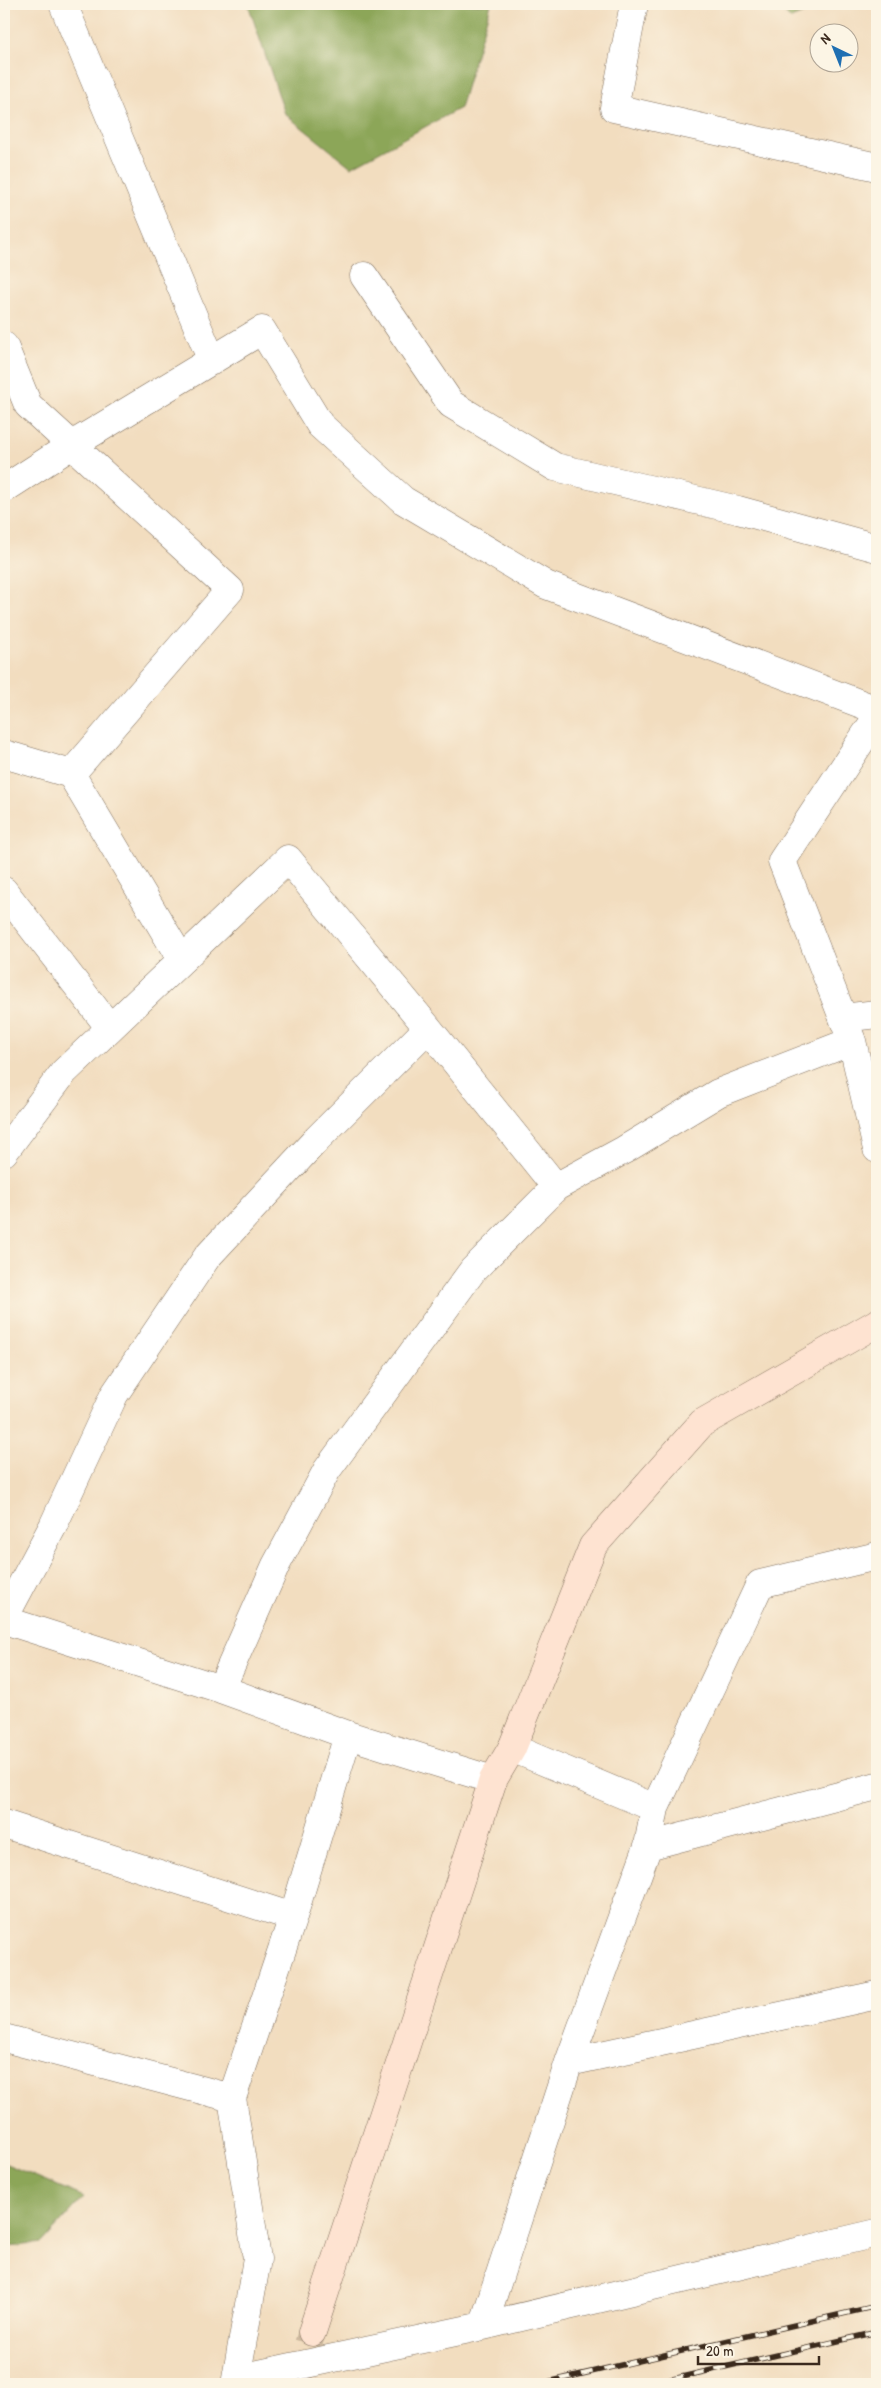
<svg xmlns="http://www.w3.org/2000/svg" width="881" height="2388" font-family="'Patrick Hand',sans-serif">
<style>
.forest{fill:#8ca659;stroke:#64683c}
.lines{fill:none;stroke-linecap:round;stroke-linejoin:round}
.secondary-tunnel{stroke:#cdb99f;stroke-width:28;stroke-dasharray:28 14;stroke-linecap:butt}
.street-casing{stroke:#7b6956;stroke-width:29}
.secondary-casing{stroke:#7b6956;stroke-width:29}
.street{stroke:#fff;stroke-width:28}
.secondary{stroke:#fee3d1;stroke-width:28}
.rail-casing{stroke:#3b2a1e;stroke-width:5.5}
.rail{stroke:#fcf5e5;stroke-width:4;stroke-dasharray:11;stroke-linecap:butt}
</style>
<rect width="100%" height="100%" fill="#fcf5e5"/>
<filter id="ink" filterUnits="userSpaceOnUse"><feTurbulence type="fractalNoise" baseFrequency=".02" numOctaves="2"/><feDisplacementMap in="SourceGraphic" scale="10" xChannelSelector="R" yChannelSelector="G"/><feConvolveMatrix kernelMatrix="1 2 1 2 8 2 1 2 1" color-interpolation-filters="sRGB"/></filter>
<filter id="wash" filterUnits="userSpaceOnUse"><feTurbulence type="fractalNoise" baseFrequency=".0096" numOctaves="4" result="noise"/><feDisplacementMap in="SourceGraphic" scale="20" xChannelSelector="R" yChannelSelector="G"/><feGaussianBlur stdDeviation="1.12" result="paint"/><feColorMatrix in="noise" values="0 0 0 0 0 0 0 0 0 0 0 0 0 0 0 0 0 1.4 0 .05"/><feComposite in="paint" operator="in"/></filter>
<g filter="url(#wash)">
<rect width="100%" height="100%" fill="#f2ddbf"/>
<path class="forest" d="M248,4H491L460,108L351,167L285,114Z
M775,4H827L791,19Z
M4,2163L84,2197L42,2243L8,2247L4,2236Z"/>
</g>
<g filter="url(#ink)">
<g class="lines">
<path class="secondary-tunnel" d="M296,2384L312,2332"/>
<g class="street-casing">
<path id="street" d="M63,4L212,361
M634,4L614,108L877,167
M364,276L451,404L555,467L738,510L877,548
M4,346L28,405L230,590L71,774
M4,489L72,445L262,330L320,425L403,500L546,585L877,710
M4,754L71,774L181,959
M4,891L110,1028
M843,1018L877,1014
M852,1041L782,861L877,717
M4,1152L64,1072L288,859L428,1028L556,1187
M4,1618L53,1526L114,1395L207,1257L317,1139L428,1028
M4,1620L221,1689L348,1735L493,1780
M221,1689L276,1565L327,1470L473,1270L556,1187L624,1150L718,1093L852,1041L877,1149
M512,1748L655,1808
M4,1824L293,1917
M648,1846L877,1786
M4,2038L232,2098L293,1917L348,1735
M569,2062L877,1995
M232,2098L257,2259L236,2379L483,2326L877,2233
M483,2326L569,2062L648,1846L655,1808L760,1584L877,1556"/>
</g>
<g class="secondary-casing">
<path id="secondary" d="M312,2332L493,1780L512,1748L593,1546L702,1423L877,1323"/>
</g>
<use href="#street" class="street"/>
<use href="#secondary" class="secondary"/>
<g class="rail-casing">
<path id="rail" d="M539,2384L877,2306
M651,2384L877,2332"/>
</g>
<use href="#rail" class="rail"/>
</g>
</g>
<rect width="881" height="2388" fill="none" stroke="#fcf5e5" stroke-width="20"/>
<g transform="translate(834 48) rotate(317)"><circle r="24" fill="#fcf5e5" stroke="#afa495"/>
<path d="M0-4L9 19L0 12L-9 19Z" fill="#1f6fb2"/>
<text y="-8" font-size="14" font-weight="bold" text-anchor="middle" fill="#3b2a1e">N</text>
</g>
<path d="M698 2356v8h121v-8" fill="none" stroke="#3b2a1e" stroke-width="2.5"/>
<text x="706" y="2356" font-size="15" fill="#3b2a1e" stroke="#fcf5e5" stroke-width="4" paint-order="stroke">20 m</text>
</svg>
